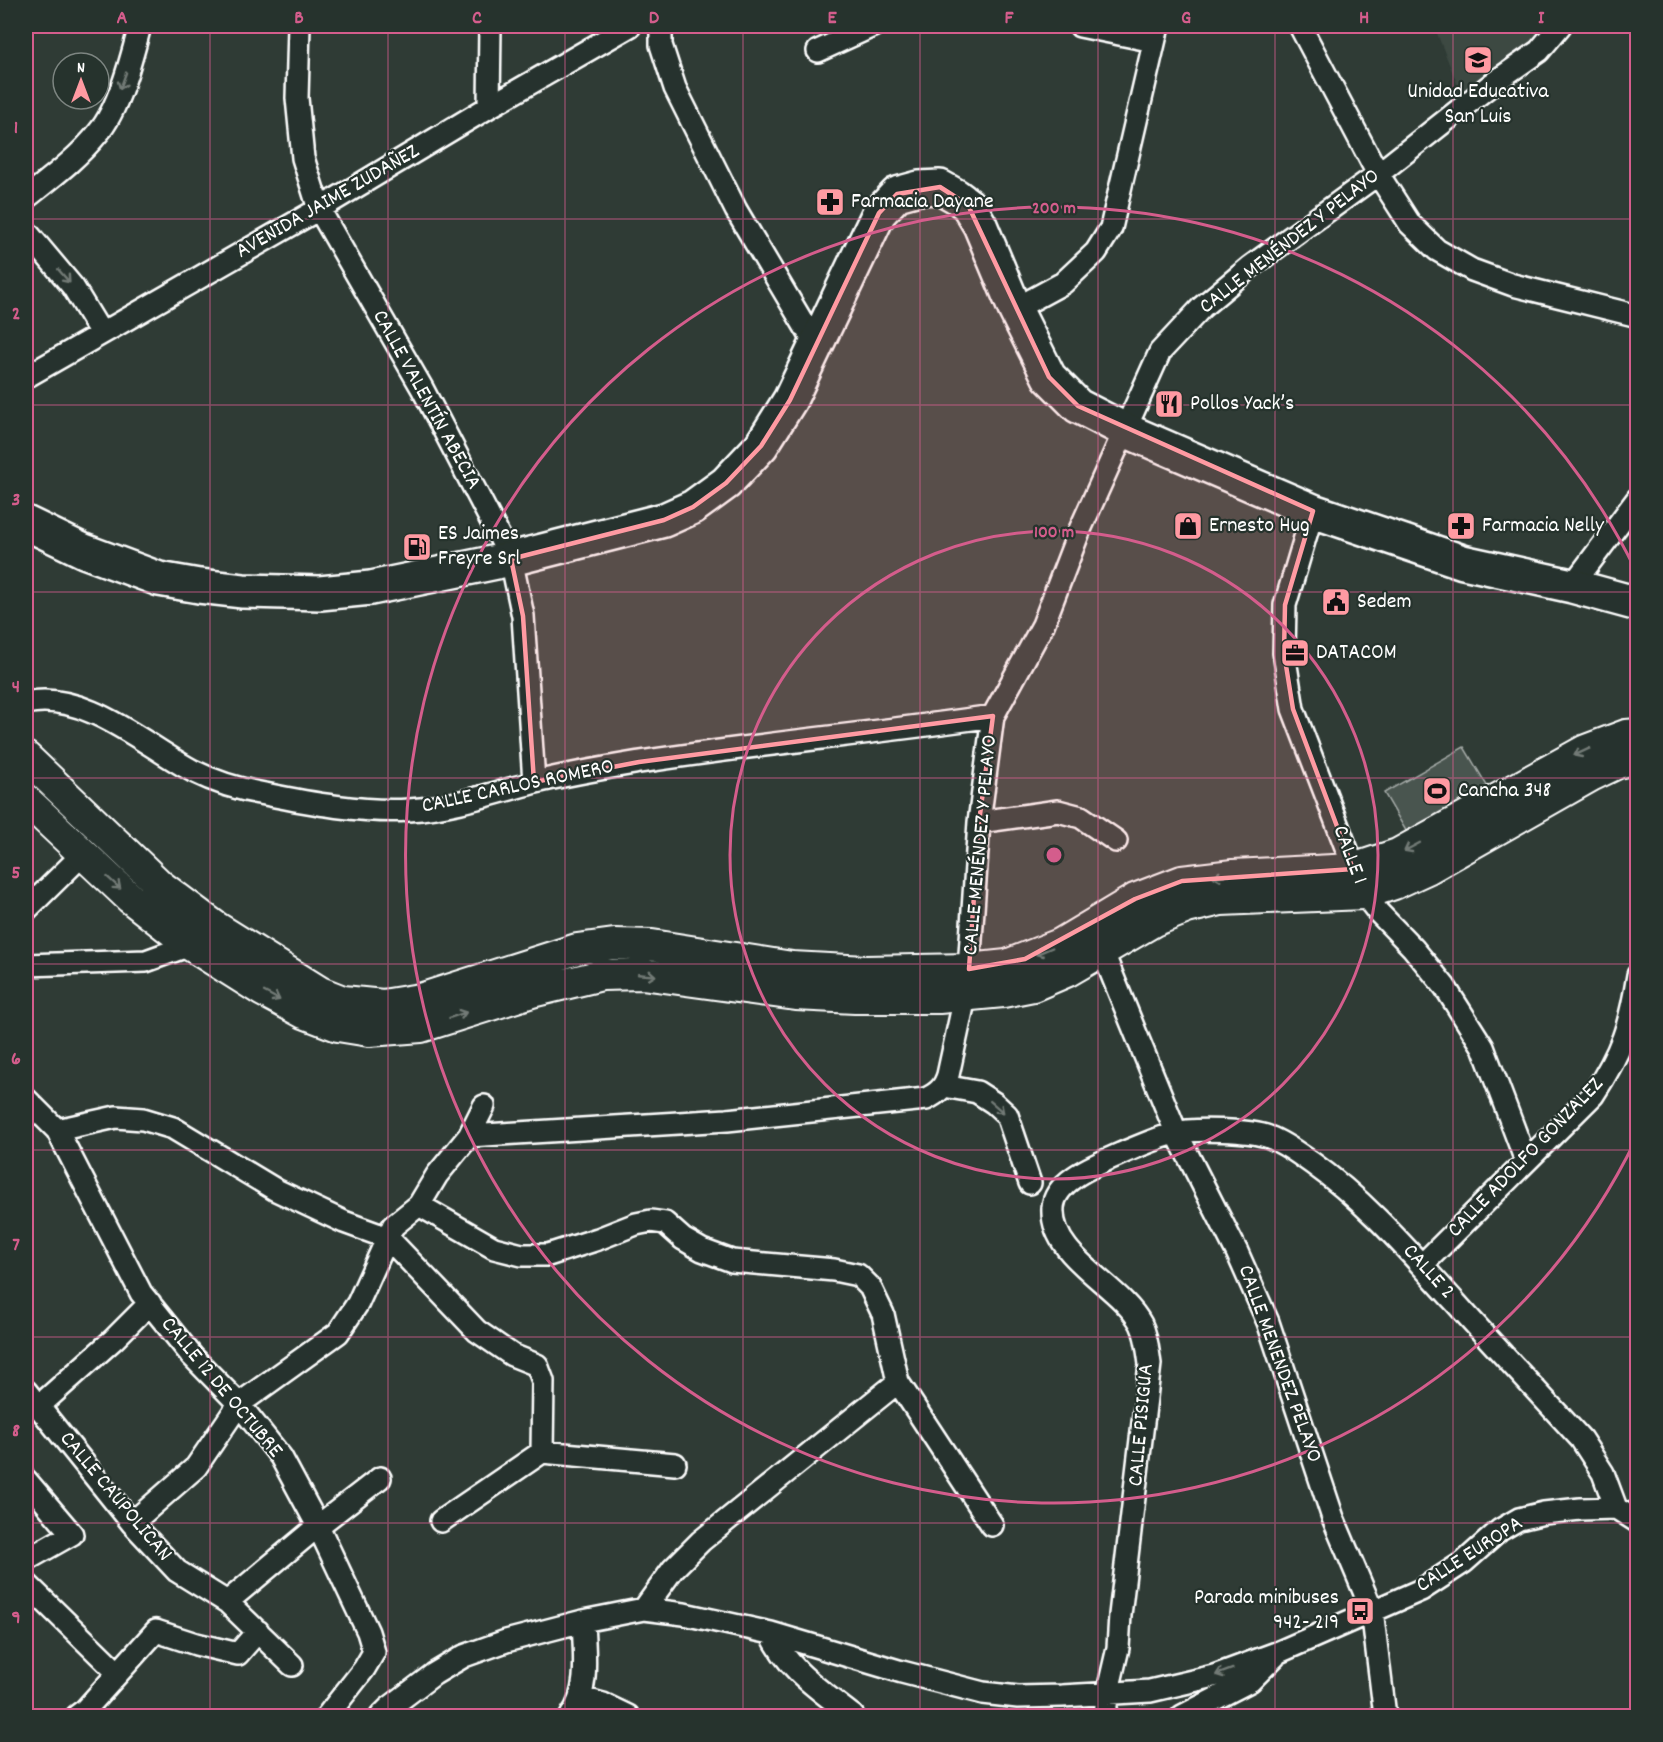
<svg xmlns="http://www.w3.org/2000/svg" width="1663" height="1742" font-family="Dekko,sans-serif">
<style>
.built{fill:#3c4842}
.pitch{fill:#4a544f;stroke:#a4aaa7;stroke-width:1.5}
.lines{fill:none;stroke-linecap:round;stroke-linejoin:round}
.street-casing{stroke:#fff;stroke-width:26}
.secondary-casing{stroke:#fff;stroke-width:34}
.primary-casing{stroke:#fff;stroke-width:38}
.street{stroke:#26332d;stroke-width:21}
.secondary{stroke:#26332d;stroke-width:30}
.primary{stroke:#26332d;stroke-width:33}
.oneway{stroke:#727a76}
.marked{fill:#ff9aa2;fill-opacity:0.2;stroke:#ff9aa2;stroke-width:4.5;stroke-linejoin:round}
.grid{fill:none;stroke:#d45d8c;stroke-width:1.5;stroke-opacity:0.55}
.ring{fill:none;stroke:#d45d8c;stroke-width:3}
.labels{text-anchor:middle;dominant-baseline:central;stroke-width:4.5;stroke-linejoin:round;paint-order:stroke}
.poi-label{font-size:22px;fill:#fff;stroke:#26332d;text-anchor:start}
.street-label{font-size:22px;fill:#fff;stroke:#26332d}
.centre{fill:#d45d8c;stroke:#26332d;stroke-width:3}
.ring-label{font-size:18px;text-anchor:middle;font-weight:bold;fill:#d45d8c;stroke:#26332d;stroke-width:4.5;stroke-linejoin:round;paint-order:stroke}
.neatline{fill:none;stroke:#d45d8c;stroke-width:2}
.grid-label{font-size:20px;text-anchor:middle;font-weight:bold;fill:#d45d8c}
</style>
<rect width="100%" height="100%" fill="#2f3b35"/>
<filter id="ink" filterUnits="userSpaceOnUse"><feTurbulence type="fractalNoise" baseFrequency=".0167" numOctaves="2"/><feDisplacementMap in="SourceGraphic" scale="12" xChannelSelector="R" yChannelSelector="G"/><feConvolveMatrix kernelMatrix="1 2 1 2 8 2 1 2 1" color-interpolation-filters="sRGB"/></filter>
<g filter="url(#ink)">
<path class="built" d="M1434,26H1548L1541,34L1514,58L1460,91Z"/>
<path class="pitch" d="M1464,747L1489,789L1409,836L1384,793Z"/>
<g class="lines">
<g class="street-casing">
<path id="street" d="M299,26L297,98L303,158L319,209L422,388L511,559L523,616L534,782
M661,26V45L675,88L736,210L816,345
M1080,26L1154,41
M1300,26L1378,174L1410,224L1437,250L1472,270L1513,285L1638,316
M818,51L873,26
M489,107L490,26
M26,198C51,178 78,158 98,133C119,109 132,56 140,26
M26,231L73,287L101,333
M1015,309L1063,283L1096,252L1111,228L1158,26
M26,377L319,209L489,107L630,26
M1313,511L1285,605L1284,653L1293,709L1364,894L1378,912L1413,948L1445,987L1483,1047L1526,1161
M1572,586L1638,498
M26,703C85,690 144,745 193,771C215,782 241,790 265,794C309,803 364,813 409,810C452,807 491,794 532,783C567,774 604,768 640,762C757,744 876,733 993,716
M979,822L1058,811L1081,817L1116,841
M26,910L82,855
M1097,938L1176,1132L1237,1252L1268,1322L1333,1518L1372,1610L1385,1716
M26,965L146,961L190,945L198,940
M944,1086L977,1092L994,1103L1007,1115L1030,1183
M26,1099L57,1130L141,1293L192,1356L239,1404L281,1457L318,1526L368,1632L374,1652L364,1669L327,1716
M57,1130L116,1117L143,1119L173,1128L276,1190L344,1222L388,1238L477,1331L512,1355L537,1365L543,1381L542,1452
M469,1136L727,1120L926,1099C938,1093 944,1088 948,1075L965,997L969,969L979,822L993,716L1043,625L1078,534L1160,352L1202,307L1250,267L1378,174L1492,84L1539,51L1560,26
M419,1205L494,1248L522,1255H548L598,1239L636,1224L651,1221L665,1223L683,1239L702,1250L732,1261L834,1270L858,1275L870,1287L883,1314L898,1382L992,1525
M1422,1265L1593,1095C1622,1051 1630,1026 1638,975
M26,1391L132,1523L177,1571L227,1602L292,1665
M39,1406L114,1339L150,1303
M26,1480L72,1534L26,1560
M441,1521L542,1452L675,1464
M132,1523L196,1467L239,1404L338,1333L358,1303L393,1226L419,1205L437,1175L469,1136L484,1106
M26,1583L118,1673
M227,1602L318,1526L380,1478
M644,1609L673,1569L701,1541L898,1382
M771,1633C787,1670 823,1692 853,1716
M581,1698L603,1704L628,1716
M77,1716L85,1710L156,1631L196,1644L238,1654L258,1631
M381,1716L389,1708L434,1674L464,1656L506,1641L583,1621L644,1609L684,1614L771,1633L902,1672L983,1693L1018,1697L1062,1696L1150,1691L1214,1676L1279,1652L1421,1590L1464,1562L1500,1530L1519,1519L1544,1513L1580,1509L1616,1508L1638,1522
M571,1716C590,1690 584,1652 583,1621
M1105,1716L1107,1695L1118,1648L1120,1615L1150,1364C1148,1351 1147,1336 1141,1324C1120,1284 1050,1258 1053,1208C1054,1180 1098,1164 1120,1154C1137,1147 1157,1138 1175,1133C1194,1128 1251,1130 1269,1137C1285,1143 1299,1154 1312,1163C1367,1202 1410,1253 1455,1302C1496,1348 1539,1393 1581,1439L1603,1473L1616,1508
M1182,1716L1250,1681L1275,1656"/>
</g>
<g class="secondary-casing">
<path id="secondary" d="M26,757L161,886L216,927L320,992L343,1001L383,1005L420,999L577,949L614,944L652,945L792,967L866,971L969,969L1007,965L1060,944L1135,899L1182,881L1233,875L1353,869L1398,854L1586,750L1626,735L1638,734
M26,800L130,898L190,945L263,991L304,1013L338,1026L369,1031L421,1027L532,992L602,975L642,974L796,995L855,998H939L1003,992L1033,986L1068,971L1154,921L1187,908L1221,900L1364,894L1394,884L1429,868L1591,776L1618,763L1638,758"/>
</g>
<g class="primary-casing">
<path id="primary" d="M26,523L84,551L159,579L199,586L243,591L320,593L371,588L511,559L664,520L693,507L726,483L761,446L790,400L879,213L897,194L919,188L940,187L956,196L968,205L980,225L1015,309L1049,377L1078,406L1125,430L1313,511L1463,562L1572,586L1638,604"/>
</g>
<use href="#street" class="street"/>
<use href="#secondary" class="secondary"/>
<use href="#primary" class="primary"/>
</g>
<defs><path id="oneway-shaft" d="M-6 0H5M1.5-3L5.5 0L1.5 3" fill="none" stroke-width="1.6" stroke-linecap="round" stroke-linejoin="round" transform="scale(1.5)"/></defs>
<g class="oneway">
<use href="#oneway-shaft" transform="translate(123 81) rotate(110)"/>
<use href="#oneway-shaft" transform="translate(64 276) rotate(49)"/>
<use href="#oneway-shaft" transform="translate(1582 752) rotate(155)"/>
<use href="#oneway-shaft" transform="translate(1412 847) rotate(152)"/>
<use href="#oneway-shaft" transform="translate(1222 876) rotate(173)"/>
<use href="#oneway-shaft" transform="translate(114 883) rotate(42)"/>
<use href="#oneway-shaft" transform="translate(1044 951) rotate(157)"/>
<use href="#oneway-shaft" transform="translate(647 975) rotate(5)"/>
<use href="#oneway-shaft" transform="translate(272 996) rotate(28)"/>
<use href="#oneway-shaft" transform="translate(458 1015) rotate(-18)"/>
<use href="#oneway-shaft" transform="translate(997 1107) rotate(41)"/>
<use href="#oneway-shaft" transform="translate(1224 1672) rotate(160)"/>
</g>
</g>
<path class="marked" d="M940,187L968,205L1049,377L1078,406L1313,511L1285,605L1284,653L1293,709L1353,869L1182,881L1135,899L1025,959L969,969L979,822L993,716L639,762L534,782L523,616L511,559L664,520L693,507L726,483L761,446L790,400L879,213L897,194Z"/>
<path class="grid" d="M210,26V1716M388,26V1716M565,26V1716M743,26V1716M920,26V1716M1098,26V1716M1275,26V1716M1453,26V1716M26,219H1638M26,405H1638M26,592H1638M26,778H1638M26,964H1638M26,1150H1638M26,1337H1638M26,1523H1638"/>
<g class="ring">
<circle cx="1054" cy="855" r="324"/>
<path d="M1636 1139A648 648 0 1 1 1636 571"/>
</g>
<defs>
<g id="school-square" transform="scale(1.5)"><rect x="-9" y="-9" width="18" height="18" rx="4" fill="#ff9aa2" stroke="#26332d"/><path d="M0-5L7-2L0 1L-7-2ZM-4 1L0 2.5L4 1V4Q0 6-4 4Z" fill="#111"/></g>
<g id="pharmacy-square" transform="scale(1.5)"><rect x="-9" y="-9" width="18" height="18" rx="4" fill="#ff9aa2" stroke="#26332d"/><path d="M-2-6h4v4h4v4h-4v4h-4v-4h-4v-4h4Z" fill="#111"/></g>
<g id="restaurant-square" transform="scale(1.5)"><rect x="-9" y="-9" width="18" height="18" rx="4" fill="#ff9aa2" stroke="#26332d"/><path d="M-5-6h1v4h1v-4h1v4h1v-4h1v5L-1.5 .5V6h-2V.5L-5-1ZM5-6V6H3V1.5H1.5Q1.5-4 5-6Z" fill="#111"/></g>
<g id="shop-square" transform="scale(1.5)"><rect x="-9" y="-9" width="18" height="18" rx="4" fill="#ff9aa2" stroke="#26332d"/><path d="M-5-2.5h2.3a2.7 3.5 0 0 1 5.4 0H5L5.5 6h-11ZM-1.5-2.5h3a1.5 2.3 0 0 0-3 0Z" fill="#111"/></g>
<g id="fuel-square" transform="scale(1.5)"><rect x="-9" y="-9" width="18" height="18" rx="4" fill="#ff9aa2" stroke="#26332d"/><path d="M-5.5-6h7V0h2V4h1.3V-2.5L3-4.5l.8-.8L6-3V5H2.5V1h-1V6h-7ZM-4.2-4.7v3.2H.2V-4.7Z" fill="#111"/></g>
<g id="civic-square" transform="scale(1.5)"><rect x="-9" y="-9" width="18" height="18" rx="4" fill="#ff9aa2" stroke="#26332d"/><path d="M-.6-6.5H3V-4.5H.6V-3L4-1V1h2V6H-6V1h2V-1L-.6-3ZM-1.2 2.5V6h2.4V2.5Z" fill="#111"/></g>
<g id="office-square" transform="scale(1.5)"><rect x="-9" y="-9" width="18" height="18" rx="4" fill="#ff9aa2" stroke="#26332d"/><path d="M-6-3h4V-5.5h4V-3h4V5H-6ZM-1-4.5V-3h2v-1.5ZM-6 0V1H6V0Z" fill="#111"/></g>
<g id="stadium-square" transform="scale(1.5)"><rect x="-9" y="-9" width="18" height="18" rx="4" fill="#ff9aa2" stroke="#26332d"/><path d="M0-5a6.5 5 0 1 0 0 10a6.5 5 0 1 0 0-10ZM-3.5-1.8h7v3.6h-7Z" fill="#111"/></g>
<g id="bus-square" transform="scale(1.5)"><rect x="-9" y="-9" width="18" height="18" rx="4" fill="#ff9aa2" stroke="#26332d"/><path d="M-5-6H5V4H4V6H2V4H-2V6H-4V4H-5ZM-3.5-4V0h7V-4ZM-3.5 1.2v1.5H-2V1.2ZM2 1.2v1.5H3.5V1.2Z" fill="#111"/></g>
</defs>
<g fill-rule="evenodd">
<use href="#school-square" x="1478" y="60"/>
<use href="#pharmacy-square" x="830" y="202"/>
<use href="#restaurant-square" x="1169" y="404"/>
<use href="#shop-square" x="1188" y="526"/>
<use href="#pharmacy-square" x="1461" y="526"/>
<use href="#fuel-square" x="417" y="547"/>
<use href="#civic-square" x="1336" y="602"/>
<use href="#office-square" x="1295" y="653"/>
<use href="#stadium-square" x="1437" y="791"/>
<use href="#bus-square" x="1360" y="1611"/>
</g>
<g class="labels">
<g class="poi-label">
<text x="1478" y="92" text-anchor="middle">Unidad Educativa<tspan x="1478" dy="25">San Luis</tspan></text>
<text x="851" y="202">Farmacia Dayane</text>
<text x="1190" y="404">Pollos Yack’s</text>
<text x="1209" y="526">Ernesto Hug</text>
<text x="1482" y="526">Farmacia Nelly</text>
<text x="438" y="534">ES Jaimes<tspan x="438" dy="25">Freyre Srl</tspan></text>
<text x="1357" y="602">Sedem</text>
<text x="1316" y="653">DATACOM</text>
<text x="1458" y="791">Cancha 348</text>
<text x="1339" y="1598" text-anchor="end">Parada minibuses<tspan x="1339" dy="25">942- 219</tspan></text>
</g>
<g class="street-label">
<text transform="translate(328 202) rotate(-30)">AVENIDA JAIME ZUDAÑEZ</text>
<text transform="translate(1290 242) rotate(-38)">CALLE MENÉNDEZ Y PELAYO</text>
<text transform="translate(426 400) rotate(61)">CALLE VALENTÍN ABECIA</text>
<text transform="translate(518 787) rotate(-12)">CALLE CARLOS ROMERO</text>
<text transform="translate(981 845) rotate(-85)">CALLE MENÉNDEZ Y PELAYO</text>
<text transform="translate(1349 855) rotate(69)">CALLE 1</text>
<text transform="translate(1526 1158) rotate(-46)">CALLE ADOLFO GONZALEZ</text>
<text transform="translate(1428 1272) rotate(48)">CALLE 2</text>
<text transform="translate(1279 1364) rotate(70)">CALLE MENENDEZ PELAYO</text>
<text transform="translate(221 1388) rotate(50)">CALLE 12 DE OCTUBRE</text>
<text transform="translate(1142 1425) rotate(-85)">CALLE PISIGUA</text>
<text transform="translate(115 1497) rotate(50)">CALLE CAUPOLICAN</text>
<text transform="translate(1470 1555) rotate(-33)">CALLE EUROPA</text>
</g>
</g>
<circle cx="1054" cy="855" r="9" class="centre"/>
<g class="ring-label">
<text x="1054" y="213">200 m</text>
<text x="1054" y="537">100 m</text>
</g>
<rect width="1663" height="1742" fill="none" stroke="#26332d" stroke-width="66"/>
<g transform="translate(81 81)"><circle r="28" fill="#26332d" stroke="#7d8581" stroke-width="1.5"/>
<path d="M0-4.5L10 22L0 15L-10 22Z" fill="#ff9aa2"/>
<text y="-9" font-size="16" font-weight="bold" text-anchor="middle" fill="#ffffff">N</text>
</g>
<rect x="33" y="33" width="1597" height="1676" class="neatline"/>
<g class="grid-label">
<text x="122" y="23">A</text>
<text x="299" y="23">B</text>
<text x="477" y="23">C</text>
<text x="654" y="23">D</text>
<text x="832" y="23">E</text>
<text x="1009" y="23">F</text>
<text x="1186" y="23">G</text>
<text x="1364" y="23">H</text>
<text x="1541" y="23">I</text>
<text x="16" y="133">1</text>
<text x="16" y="319">2</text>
<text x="16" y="505">3</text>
<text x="16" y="692">4</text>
<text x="16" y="878">5</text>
<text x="16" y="1064">6</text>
<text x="16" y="1250">7</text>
<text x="16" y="1436">8</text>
<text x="16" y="1623">9</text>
</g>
</svg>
